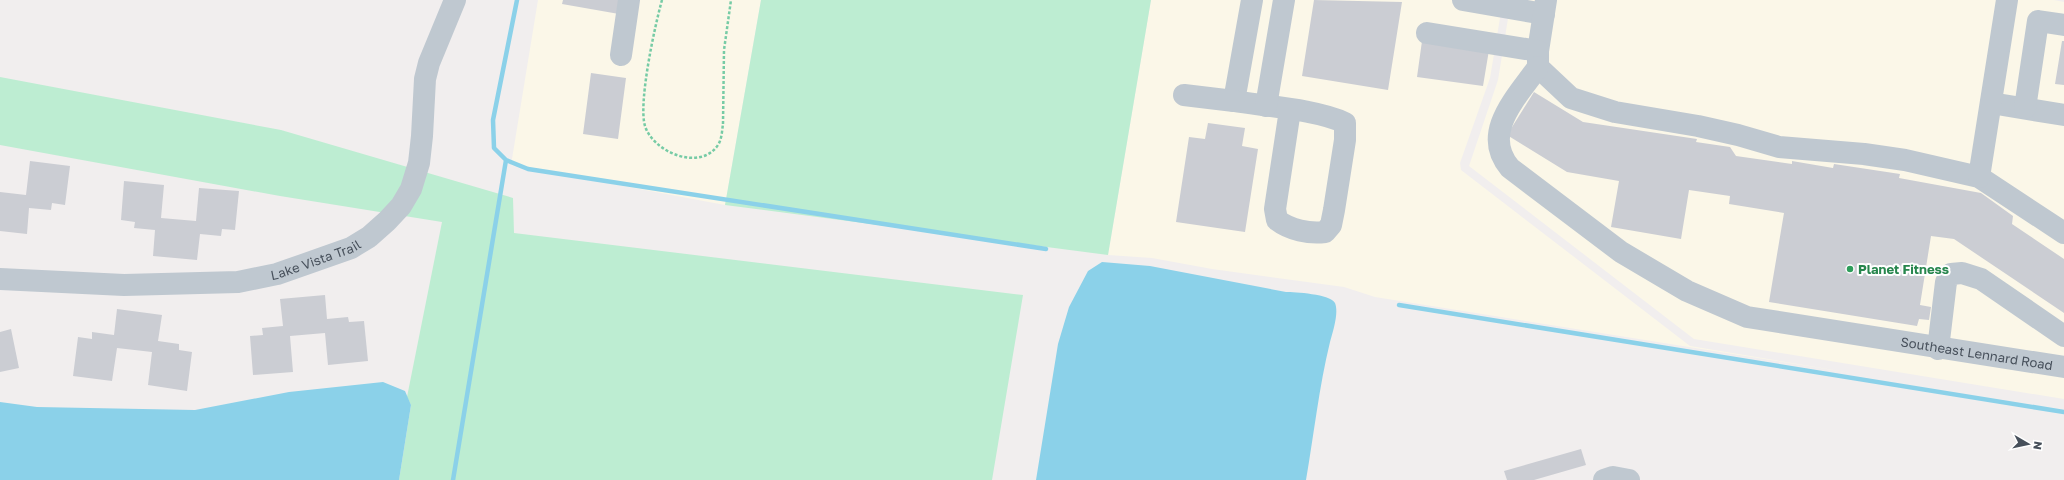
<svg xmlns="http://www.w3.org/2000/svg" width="2064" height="480" font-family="'Golos Text',sans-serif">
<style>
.commercial{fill:#fbf7e8}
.green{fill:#bdedd2}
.water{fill:#8bd1e9}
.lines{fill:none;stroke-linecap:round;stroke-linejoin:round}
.stream{stroke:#8bd1e9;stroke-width:4.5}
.building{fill:#cbcdd3}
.path{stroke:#76cba5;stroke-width:2.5;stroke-dasharray:3 2;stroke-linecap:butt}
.minor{stroke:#bfc8d0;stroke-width:22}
.leisure-dot{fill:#2e9e5b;stroke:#fff;stroke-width:1.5}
.labels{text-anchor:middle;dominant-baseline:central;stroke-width:4;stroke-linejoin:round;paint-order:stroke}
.street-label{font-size:13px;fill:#47505b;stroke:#fff}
.leisure-label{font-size:13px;font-weight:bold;fill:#27864d;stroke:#fff;text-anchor:start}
</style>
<rect width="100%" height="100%" fill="#f1eeee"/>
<path class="commercial" d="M538,0H761L725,205L511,165Z
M1151,0H1503L1490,78L1460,163L1461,170L1690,346L1858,374L1375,297L1344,287L1212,269L1152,258L1108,255Z
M1511,0H2054L2064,2V399L1694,339L1469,166L1498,80Z"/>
<path class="green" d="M761,0H1151L1108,255L725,205Z
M0,77L281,130L513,198L514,233L1023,295L992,480H399L411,405L407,397L442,222L280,196L0,145Z"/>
<path class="water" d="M1102,262L1150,266L1286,292C1294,292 1331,294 1335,303C1339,313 1333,331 1330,342C1319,387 1314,434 1306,480H1036L1058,344L1069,307L1088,271Z
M383,382L405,391L411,405L399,480H0V402L37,407L195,410L289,392Z"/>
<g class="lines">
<path class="stream" d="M517,0L493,120L494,148L506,160L528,169L1046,249
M1399,305L2064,412
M453,480L506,160"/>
</g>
<path class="building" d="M563,0H622L619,14L562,4Z
M1314,0L1402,2L1388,90L1302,76Z
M1422,41L1489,50L1483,86L1417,77Z
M2062,41H2064V85L2055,84Z
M591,73L626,78L618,139L583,134Z
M1534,92L1583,122L1697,139L1696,142L1730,147L1736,156L1792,164V161L1833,168L1834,164L1900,174L1899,178L1981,193L2013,216L2012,224L2064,259V313L1954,239L1931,236L1920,305L1931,307L1929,320L1919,319L1917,326L1769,302L1784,213L1729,204L1730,196L1689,190L1681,239L1611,227L1619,181L1567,172L1507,135Z
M1208,123L1245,128L1242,146L1258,149L1245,232L1176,222L1189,137L1205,139Z
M30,161L70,166L65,205L52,203L51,210L29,208L27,234L0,231V192L26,195Z
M124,181L164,185L161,218L196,221L199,188L239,191L235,230L222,229L221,236L200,234L197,260L153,256L155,230L134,228L135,222L121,220Z
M325,295L327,319L348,317L349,322L364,321L368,361L328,365L325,333L290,336L293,372L253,375L250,336L263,335L262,328L283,326L280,299Z
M117,309L162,315L158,341L179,344V350L192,352L187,391L148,385L152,352L117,348L112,381L73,376L78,337L92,339V332L114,335Z
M11,329L19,368L0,372V332Z
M1581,449L1586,465L1534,480H1507L1504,471Z"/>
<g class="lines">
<path class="path" d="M662,0C655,25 638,103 645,126C653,152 700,172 718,145C722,139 722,130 723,124L724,50L731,0"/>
<g class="minor">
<path d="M1252,0L1234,101C1265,106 1319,110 1345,123V140L1334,210L1331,225L1325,232C1309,234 1290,230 1277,220L1275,209L1290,110"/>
<path d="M1463,0L1544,14"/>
<path d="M1546,0L1538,51V67L1571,98L1615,112L1698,126L1738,135L1779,147L1864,154L1905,160L1979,177L2064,233"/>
<path d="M1427,33L1538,51"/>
<path d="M621,55L629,0"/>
<path id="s1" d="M1538,67C1517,97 1480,133 1510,168L1621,252L1687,291L1747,317L2064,367"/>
<path d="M1184,95L1234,101"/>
<path d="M1991,103L2064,115"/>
<path d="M1266,106L1284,0"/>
<path d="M2025,108L2038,21L2064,25"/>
<path d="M1979,177L2007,0"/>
<path id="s2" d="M0,279L124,285L238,282L277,274L351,248L369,237L387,221L401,206L411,189L419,163L422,136L425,79L429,63L455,0"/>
<path d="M1938,349L1946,282L1951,274L1962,273L1981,279L2064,336"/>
<path d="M1604,480L1613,477L1629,480"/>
</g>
</g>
<circle class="leisure-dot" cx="1850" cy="269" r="4"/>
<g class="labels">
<g class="street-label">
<text stroke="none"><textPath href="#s2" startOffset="319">Lake Vista Trail</textPath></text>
<text stroke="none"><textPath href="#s1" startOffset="629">Southeast Lennard Road</textPath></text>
</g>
<g class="leisure-label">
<text x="1858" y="269">Planet Fitness</text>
</g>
</g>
<g transform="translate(2028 444) rotate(99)" stroke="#ffffff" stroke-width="3" paint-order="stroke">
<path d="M0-3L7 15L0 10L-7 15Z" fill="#47505b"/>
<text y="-6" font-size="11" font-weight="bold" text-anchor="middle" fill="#47505b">N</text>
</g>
</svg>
